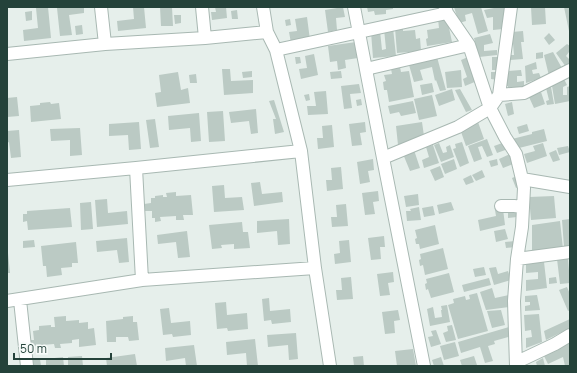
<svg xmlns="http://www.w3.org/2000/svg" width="577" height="373" font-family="Manrope,sans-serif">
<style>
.building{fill:#bbcac4}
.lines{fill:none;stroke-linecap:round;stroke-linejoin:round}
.minor-casing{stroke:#a8b8b2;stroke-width:14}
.minor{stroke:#fff;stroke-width:12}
</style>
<rect width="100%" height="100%" fill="#e6efeb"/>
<path class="building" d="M48,7L51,38L24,41L23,30L38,28L36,8Z
M63,7H84V13L69,15L72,35L60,36L57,8Z
M133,7H144L146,28L118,31L117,21L134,19Z
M160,7H172L173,26H161Z
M215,7H226L227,18L212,20L211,12H216Z
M343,7L345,17L336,18L337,30L328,32L325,10Z
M367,7H393V9L386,10V14L375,15L374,11L368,12Z
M454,7H481L488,31L478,34L472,13L465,15L466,21L459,23Z
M499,7H505L503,29L493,30V17L487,18L484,10Z
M531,7H545L546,24L532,25Z
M564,7H570V31H569Z
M237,10L238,19H232L231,11Z
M32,11V20L26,21L25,12Z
M174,15H181V23L175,24Z
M307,17L310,40L291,43L289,32L297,31L295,19Z
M447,18L452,42L427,46L426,39L428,38L427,30L439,28L438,19Z
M290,19L291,25L286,26L285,20Z
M82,25L83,34L76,35L75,26Z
M403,27V31L415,30L416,39L420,38L421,51L397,53L395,28Z
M393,28L396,56L373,58L371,32L380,31L382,50L386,49L384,29Z
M523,31L524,42H521L523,59L510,60V55H514L512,32Z
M549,33L555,40L549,45L544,38Z
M490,34L493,43L484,45V51L497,50V55L479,57L474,38Z
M356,42L358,58L345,60L346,68L338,70L337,61L330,62L328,46Z
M567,44L570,46V53L569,52L566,56L570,60V62L566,67L556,53Z
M543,52V58L536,59V53Z
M553,52L563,70L549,76L544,55Z
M314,54L318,75L301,79L299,69L307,68L305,56Z
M295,57H300L301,63L296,64Z
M437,57L446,90L440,91L436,80L435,81L432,67L420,70L423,80L414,82L409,65Z
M468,57L477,81L465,86L463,79L467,77L461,60Z
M492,57H499V70H492Z
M536,62L537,69L532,70L533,74L539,73L541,78L526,83L525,66Z
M400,67L401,72L409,71L414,97L389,102L387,90H384L383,82L386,81L384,75L392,74L391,69Z
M222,69H230L231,81L253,80V93L224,95Z
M461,70L462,87L447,88L445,72Z
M521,70L522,76H517V82L524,81V87L508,89V86H505V79H508L507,71Z
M252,71V77L243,78L242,72Z
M341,71L342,78L331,79L330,72Z
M178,72L181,90L188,88L190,103L157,107L155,93L161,92L159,75Z
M491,72H498V80L491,79Z
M196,74L197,83H190L189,75Z
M564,79L567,85L563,87V95H567V87L570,86V101L555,104L552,86Z
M432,83L434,92L422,95L420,85Z
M359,84L361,93L350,94L352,108L344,109L341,86Z
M551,87L554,104L547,105L546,101L549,100L546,88Z
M452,89L455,100L439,106L435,95Z
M460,89L472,110L466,112L455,90Z
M326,91L328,114L308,115L307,106H316L314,92Z
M541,92L545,104L534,108L529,97Z
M309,94L310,100L306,101L304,95Z
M432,95L437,116L419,120L414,99Z
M17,97L19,116L7,117V98Z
M361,99L362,105L357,106L356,100Z
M274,100L284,132L275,134L273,119H276L269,101Z
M413,101L416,113L401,116L399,112L390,114L388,106Z
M50,102L51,104L59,103L61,119L31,122L30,106L40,105V103Z
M512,102L514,114L508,116L505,104Z
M256,109L258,133L251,134L249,121L231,123L229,112Z
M223,111L225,141L209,142L207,112Z
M199,113L201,141L191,142L190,128L169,130L168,116Z
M155,119L159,147L150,148L146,120Z
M139,122L141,149L129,150L128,135L109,136V124Z
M365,122L366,132L360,133L362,145L352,146L349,124Z
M422,122L424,136L398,145L396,126Z
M478,122L484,139L466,146L460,129Z
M527,124L529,131L519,134L517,127Z
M332,125L334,147L318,149L317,138H323L322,126Z
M80,128L82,155L70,156V140L51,141L50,129Z
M544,129L547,141L515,149L512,139L532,134V132Z
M19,130L21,157L11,158L9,142L7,143V131Z
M487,139L493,155L487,157L482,146L478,147L482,159L474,162L468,146Z
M462,142L469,163L460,167L453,149L456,148L455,144Z
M505,142L508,149L497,153L494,146Z
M439,143L443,153L447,152L446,147L450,145L454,157L441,162L434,145Z
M543,143L547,156L527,163L524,154L535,151L533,146Z
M433,145L439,163L424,168L422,160L429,157L426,147Z
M568,146L570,152L559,155L557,148Z
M414,150L420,168L410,171L403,154Z
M556,150L560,160L553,162L549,153Z
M512,153L516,163L503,168L499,159Z
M373,159L374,170L368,171L370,182L360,184L357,162Z
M454,159L457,169L445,174L441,164Z
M497,159L498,165L491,167L489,161Z
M440,166L444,177L435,181L430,170Z
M341,167L343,189L327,191L326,180H332L331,168Z
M482,170L485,177L476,181L472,175Z
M471,175L474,182L466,185L463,179Z
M517,176L521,186L516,188L512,178Z
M260,182L262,194L282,192L283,202L254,206L251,183Z
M224,185L225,198L242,197L244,210L214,212L212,186Z
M378,191L379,201L373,202L375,214L365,215L362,193Z
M176,192V196L191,195L193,215H183L184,220H176V216L160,217L161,221L155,222V218H152V211H145L144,204L151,203V198H155V196L163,195V197H167L166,193Z
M418,194L419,205L406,207L404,196Z
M554,196L556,218L531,220L529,197Z
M107,199L108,213L127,211L128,224L97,227L95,200Z
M91,202L93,229L81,230L80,203Z
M451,202L454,210L439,214L437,205Z
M346,204L348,226L332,227L331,217H337L336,205Z
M433,206L435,215L424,217L422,208Z
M419,207L421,220L407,221L406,211H411L410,209Z
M70,208L72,227L28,230L27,221L23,222V214H27V211Z
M503,209L505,225L480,231L478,220L496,216L495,210Z
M517,210V217L508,218V211Z
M289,219L290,244L278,245L277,231L257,233V221Z
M570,219V246L564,247L562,220Z
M560,221L563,249L532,252V225Z
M242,222L243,232H248L250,248L234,249V244L221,245L222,248L212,249L209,225Z
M435,225L439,244L420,249L419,244H416L415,239L417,238L415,230Z
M505,229L508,239L496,242L494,231Z
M187,231L190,257L178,258L176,242L158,244L157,235Z
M384,236L385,247H380L381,259L371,260L368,238Z
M127,238L129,262L119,263L117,250L97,252L96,241Z
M34,240L35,247L23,248V241Z
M349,240L351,262L335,264L334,254L340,253L339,241Z
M515,241L516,247L506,248L505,242Z
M76,242L78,263H72V267L61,268L62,275L47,277L46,266H43L41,246Z
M443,248L448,269L425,275L423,265L420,266L419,260L421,259L420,254Z
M7,253H8L10,273H7Z
M568,258L570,283L560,284L557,259Z
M544,262L547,288L526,291V280L538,279V272L526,273V264Z
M484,267L486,275L475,277L473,269Z
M496,267L498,274L508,271L511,280L494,285L489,268Z
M393,272L394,282L388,283L390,295L380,296L377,274Z
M449,273L454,292L431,298L428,289L426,290L425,284L427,283L426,279Z
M351,277L353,299L337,300L336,290H342L341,278Z
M556,277L557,283L549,284V278Z
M489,278L491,285L464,292L462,285Z
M567,287L570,294V310L568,311L559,290Z
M492,288L495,298L509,295V307L486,310L480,292Z
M477,293L488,331L458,339L448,305L454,303L453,299L465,296L466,300L470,299L469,295Z
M537,295L540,310L525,311V306L530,305V302H525V296Z
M269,298L270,311L290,309L291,322L272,324L271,320L264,321L262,299Z
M226,302L227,315L247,313L248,329L228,331L227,328L217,329L215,303Z
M447,305L450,322L430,326L427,309L433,307L435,318L442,317L441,310H442L441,306Z
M169,308L171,323L190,321L191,335L173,337L172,334L163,335L160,309Z
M398,310L400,320L394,321L395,333L385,334L382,312Z
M501,310L505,325L492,328L487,311Z
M539,314L542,342L526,348V338L532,337L531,330L525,331L524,315Z
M66,316V321L79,320V323L88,322V329L94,328L96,345L79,347V339L72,340V343L60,344L61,348H55L54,344L30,346V340H34L33,331L39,330V326L51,325V327H55L54,317Z
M133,316V322H137L139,340L129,341L128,337H116V342H107L106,321L123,319V317Z
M570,319V328L546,340L544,331Z
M452,325L456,340L446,342L443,333L448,331L447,326Z
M509,327L512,336L494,341L495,344L488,346L493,361L485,363L480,347L461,353L458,342Z
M436,330L441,344L431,347L428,337L433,336L431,331Z
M296,333L298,359L289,360L288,345L268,347L267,335Z
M255,339L258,366H247L246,353L227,355L226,342Z
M455,342L459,356L444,360L440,346Z
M570,342V366H565L563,357L548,364L544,356Z
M194,345L197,366H186L185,358L166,361L165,348Z
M413,349L416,366H397L395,351Z
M135,354L137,366H107L106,358Z
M82,356L83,366H68V357Z
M363,356L364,366H354L353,357Z
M474,356L477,365L473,366H462L460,360Z
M63,357L64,366H46V359Z
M441,357L444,366H434L432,360Z
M543,358L545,366H537L536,362Z
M40,359L41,366H29V360Z"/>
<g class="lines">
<g class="minor-casing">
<path id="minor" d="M101,7L105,44
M202,7L205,38
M263,7L267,32L276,50L301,151L315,268L330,366
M354,7L383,158L424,366
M445,7L447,13L469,45L490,108L505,137L516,154L522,179L524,188L522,227L517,259L514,301L516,366
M276,50L447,13
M7,54L105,44L205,38L267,32
M366,69L469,45
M499,95L511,7
M383,158L458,127L490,108L499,95L524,93L570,70
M136,168L142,280
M522,179L570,187
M7,180L136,168L301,151
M501,206H514L523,207
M517,259L570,252
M20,300L27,366
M7,301L142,280L315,268
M517,362L555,344L570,335"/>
</g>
<use href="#minor" class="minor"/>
</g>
<rect width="577" height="373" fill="none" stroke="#24423a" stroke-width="16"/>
<path d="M14 353v6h97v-6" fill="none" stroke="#24423a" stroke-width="2"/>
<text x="20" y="353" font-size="12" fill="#24423a" stroke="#f7fbf9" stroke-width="3" paint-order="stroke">50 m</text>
</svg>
